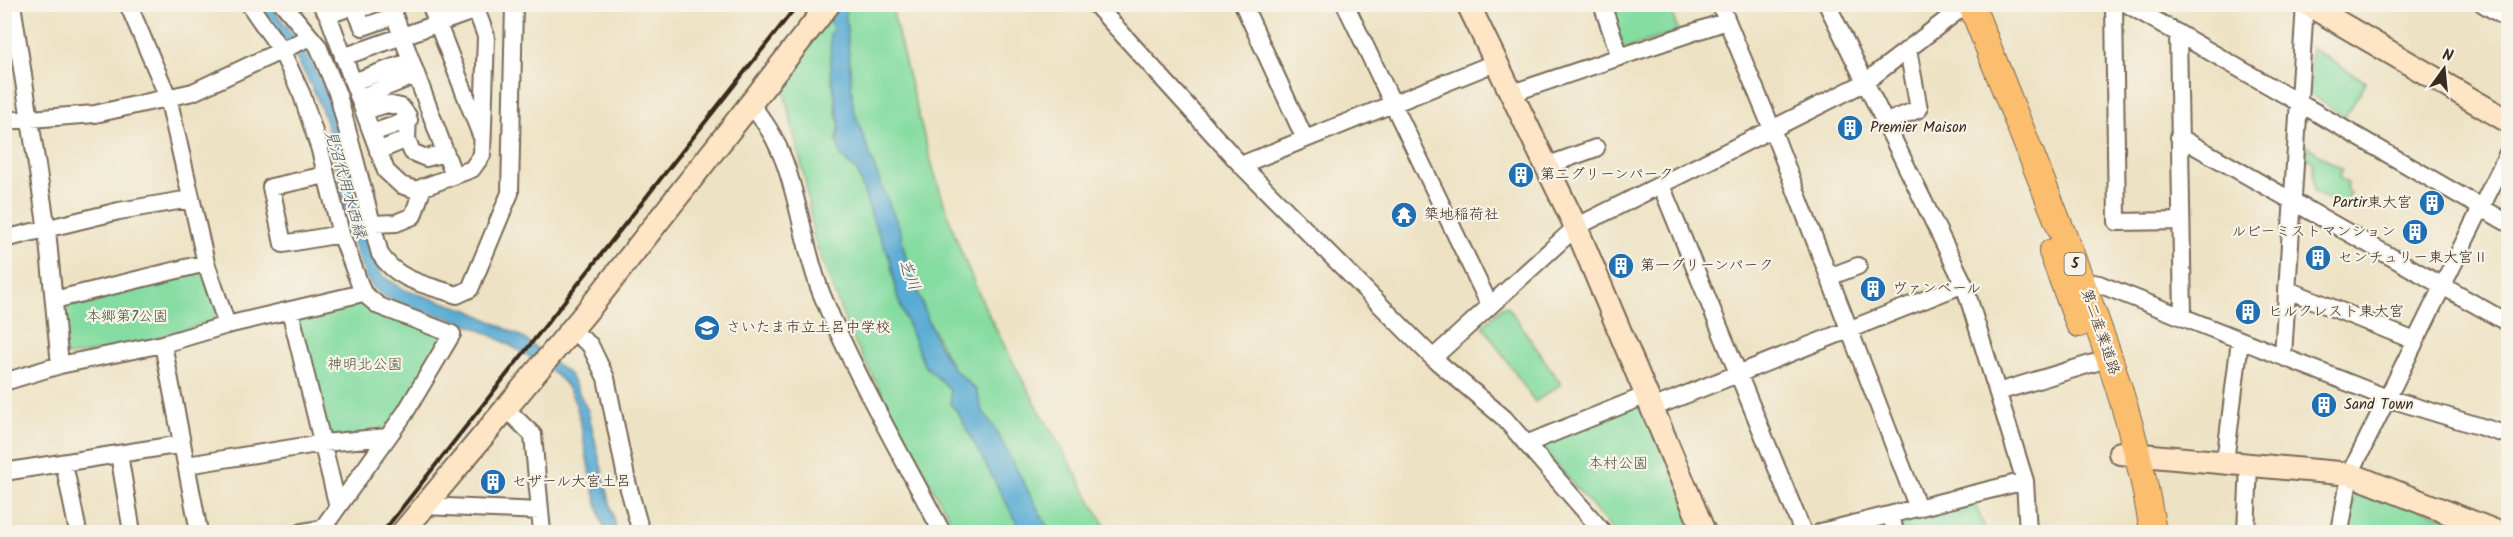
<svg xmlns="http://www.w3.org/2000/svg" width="2513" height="537" font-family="Kalam,'Klee One',sans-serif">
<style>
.green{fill:#84dca0;stroke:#60835f;stroke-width:1.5}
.water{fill:#59abd4;stroke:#4a6a79;stroke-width:1.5}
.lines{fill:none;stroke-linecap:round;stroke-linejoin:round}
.street-casing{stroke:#796a58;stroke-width:20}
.secondary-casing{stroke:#796a58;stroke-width:26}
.primary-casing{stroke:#796a58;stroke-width:28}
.street{stroke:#fff;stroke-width:16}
.secondary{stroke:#fde5c5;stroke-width:22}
.primary{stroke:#fabe6e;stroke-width:26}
.rail{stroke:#3b2a1e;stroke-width:4}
.labels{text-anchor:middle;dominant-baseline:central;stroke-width:4.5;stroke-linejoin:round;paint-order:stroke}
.shield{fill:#f7f3e8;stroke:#73665b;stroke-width:1.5}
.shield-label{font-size:14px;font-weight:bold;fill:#3b2a1e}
.poi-label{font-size:15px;fill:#3b2a1e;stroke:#f7f3e8;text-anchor:start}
.park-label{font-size:15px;fill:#4d563e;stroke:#f7f3e8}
.street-label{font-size:15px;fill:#3b2a1e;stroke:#f7f3e8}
.water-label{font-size:16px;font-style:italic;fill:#46575e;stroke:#f7f3e8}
</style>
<rect width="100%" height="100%" fill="#f7f3e8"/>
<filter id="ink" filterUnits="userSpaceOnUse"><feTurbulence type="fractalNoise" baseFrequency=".0167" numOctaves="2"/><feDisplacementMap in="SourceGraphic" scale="12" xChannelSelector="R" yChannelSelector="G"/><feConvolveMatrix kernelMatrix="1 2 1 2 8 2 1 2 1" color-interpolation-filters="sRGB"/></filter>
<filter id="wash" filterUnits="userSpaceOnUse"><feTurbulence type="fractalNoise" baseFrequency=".008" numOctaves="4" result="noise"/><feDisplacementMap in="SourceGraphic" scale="24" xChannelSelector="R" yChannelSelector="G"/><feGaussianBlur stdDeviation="1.35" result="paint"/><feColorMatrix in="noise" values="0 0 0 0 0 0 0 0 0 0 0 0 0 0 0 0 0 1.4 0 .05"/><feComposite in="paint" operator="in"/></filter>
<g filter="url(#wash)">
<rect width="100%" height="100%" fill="#ede2c3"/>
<path class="green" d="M845,4L891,5C913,94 933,185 969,271C1007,362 1062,446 1108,532H1050L996,431L982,410L976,390L953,368L928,320L906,259L900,230L879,180L853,108Z
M1608,5H1669L1678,31L1623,50Z
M829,17L834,30L836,114L840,126L837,140L841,156L857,171L874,223L890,259L898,299L924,365L950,389L951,405L957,411L1022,532H958L917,461L848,329L814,239L805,180L783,88L785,72Z
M2311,48L2366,82L2345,117L2309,93Z
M2305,145L2342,169L2339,178L2348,183L2346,190L2350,193L2342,207L2314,192L2313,161L2307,159Z
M202,270L219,313L215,320L134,346L70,356L65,354L60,302Z
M363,293L452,334L388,437L323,443L290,310Z
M1503,306L1508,307L1561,384L1535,402L1483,326Z
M1643,402L1698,532H1614L1540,445Z
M2356,484L2484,532H2347Z
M1974,500L1986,532H1903L1900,523L1904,517Z"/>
<path class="water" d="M258,5H270L307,53L332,104L369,246L382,276L405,290L471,311L522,337L570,375L588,411L617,532H605C597,506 591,480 586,453C581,430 580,403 565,384C548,364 490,333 464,323C435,311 384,309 367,279C349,247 340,180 332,143C320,92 291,45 258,5Z
M823,5L845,6L853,108L879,180L900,230L906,259L928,320L938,344L953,368L976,390L982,410L996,431L1050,532H1022L957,411L951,405L950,389L924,365L898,299L890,259L874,223L857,171L841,156L837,140L840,126L831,74L830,33L834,30Z"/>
</g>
<g filter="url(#ink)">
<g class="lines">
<g class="street-casing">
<path id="street" d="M12,4L47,230L60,365
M128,4L168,97L206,263L227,325
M249,4L281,50L302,95L320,150L341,234L363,293L379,306L452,334L405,413L320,532
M283,4L318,46L338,95L380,254C397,281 428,285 457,295L470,289L510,193L514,4
M324,4L386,171L401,185L416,190L472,169L482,155L486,36L474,4
M365,4L366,7L374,4
M390,4L454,176
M430,4L481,135
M1095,4L1241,165L1433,358L1504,418L1603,532
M1243,4L1305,139
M1345,4L1490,306
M1602,4L1620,57
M1720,4L1772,129L1918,508
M1827,4L1964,284L2025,481L2028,532
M2114,4L2117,222L2181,221
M2127,4L2508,223
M2483,4L2508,19
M322,6L328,15L354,6L363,27L394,16
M2178,33L2183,316
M343,57L476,10
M353,82L411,61
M1512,93L1727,21
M359,98L416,75
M750,105C798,153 797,234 822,295C856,377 901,454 942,532
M364,111L387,104L401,107L408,116L407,139L412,152L426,158L445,153
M4,121L95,114L193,92L310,37
M1884,123L1919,109L1908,50
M372,133L409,120
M2179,137L2508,323
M378,151L407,139
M1241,165L1497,62
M1546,166L1596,148
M326,175L271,187L283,244L341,234
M1661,185L1803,532
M372,224L396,223L413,216L423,187
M4,239L119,211L190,199
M1829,277L1858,266
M2075,284L2082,281L2099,284L2387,398L2508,435
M2288,290L2415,341
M54,300L206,263
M290,310L338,507
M571,330L590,345L606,378L627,482L641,532
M163,344L199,532
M2283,356L2305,4
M1433,358L1576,227L1864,83L1959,10
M4,382L60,365L163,344L227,325L363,293
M1998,392L2110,358
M505,408L533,435L542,532
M1652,408L1964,284
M1526,444L1647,395
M119,454L132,532
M2225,462L2240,340
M64,463L78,532
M187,465L323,443L388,437
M4,472L182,444
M423,506L540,511
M1891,515L1895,532
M302,532L324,528
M1821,532L2025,481
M2246,532L2249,465
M2340,532L2350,474L2508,153"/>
</g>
<g class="secondary-casing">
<path id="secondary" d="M1468,4L1576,227L1704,532
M2307,4L2508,121
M2120,453L2350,474L2497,532
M403,532L592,305L829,4"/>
</g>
<g class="primary-casing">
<path id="primary" d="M1971,4C1999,73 2026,143 2054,212C2096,316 2136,421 2153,532
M2052,252L2079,324"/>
</g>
<use href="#street" class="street"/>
<use href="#secondary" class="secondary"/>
<use href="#primary" class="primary"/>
<path class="rail" d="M383,532L798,4"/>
</g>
</g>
<defs>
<g id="building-disc" transform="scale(1.35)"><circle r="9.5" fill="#1f6fb2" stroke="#f7f3e8"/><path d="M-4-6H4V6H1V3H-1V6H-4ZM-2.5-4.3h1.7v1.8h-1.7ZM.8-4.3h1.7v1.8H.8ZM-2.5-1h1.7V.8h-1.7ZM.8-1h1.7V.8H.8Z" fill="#fff"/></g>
<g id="temple-disc" transform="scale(1.35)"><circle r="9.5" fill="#1f6fb2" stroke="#f7f3e8"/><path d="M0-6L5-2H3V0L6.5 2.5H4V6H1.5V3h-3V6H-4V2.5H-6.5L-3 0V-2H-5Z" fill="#fff"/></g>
<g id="school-disc" transform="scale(1.35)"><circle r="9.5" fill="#1f6fb2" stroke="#f7f3e8"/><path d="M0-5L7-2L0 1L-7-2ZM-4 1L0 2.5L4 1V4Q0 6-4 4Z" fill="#fff"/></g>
</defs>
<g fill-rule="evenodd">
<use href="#building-disc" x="1850" y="128"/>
<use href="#building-disc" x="1521" y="175"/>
<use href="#building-disc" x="2432" y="203"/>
<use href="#temple-disc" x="1404" y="215"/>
<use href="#building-disc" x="2415" y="232"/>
<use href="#building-disc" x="2318" y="258"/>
<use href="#building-disc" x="1621" y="266"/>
<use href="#building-disc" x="1873" y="289"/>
<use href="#building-disc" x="2248" y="312"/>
<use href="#school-disc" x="707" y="328"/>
<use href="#building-disc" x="2324" y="405"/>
<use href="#building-disc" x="493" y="482"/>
</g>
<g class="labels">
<rect class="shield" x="2064.5" y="253" width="21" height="22" rx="4.5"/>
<g class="shield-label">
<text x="2075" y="264">5</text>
</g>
<g class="poi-label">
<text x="1870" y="128">Premier Maison</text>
<text x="1540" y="175">第二グリーンパーク</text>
<text x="2412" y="203" text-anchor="end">Partir東大宮</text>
<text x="1424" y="215">築地稲荷社</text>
<text x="2396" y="232" text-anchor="end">ルビーミストマンション</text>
<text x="2338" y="258">センチュリー東大宮Ⅱ</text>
<text x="1640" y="266">第一グリーンパーク</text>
<text x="1892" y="289">ヴァンベール</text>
<text x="2268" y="312">ヒルクレスト東大宮</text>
<text x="726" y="328">さいたま市立土呂中学校</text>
<text x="2344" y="405">Sand Town</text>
<text x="512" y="482">セザール大宮土呂</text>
</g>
<g class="park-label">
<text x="127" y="317">本郷第7公園</text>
<text x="365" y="365">神明北公園</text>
<text x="1618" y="464">本村公園</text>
</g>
<g class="street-label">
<text transform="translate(2100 332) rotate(71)">第二産業道路</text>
</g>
<g class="water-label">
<text transform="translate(345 184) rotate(74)">見沼代用水西縁</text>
<text transform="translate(909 275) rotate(68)">芝川</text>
</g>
</g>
<rect width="2513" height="537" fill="none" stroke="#f7f3e8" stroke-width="24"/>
<g transform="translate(2444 69) rotate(15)" stroke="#f7f3e8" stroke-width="4.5" paint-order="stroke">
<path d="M0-4.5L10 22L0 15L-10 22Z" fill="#3b2a1e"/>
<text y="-9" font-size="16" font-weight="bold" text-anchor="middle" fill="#3b2a1e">N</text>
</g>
</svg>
